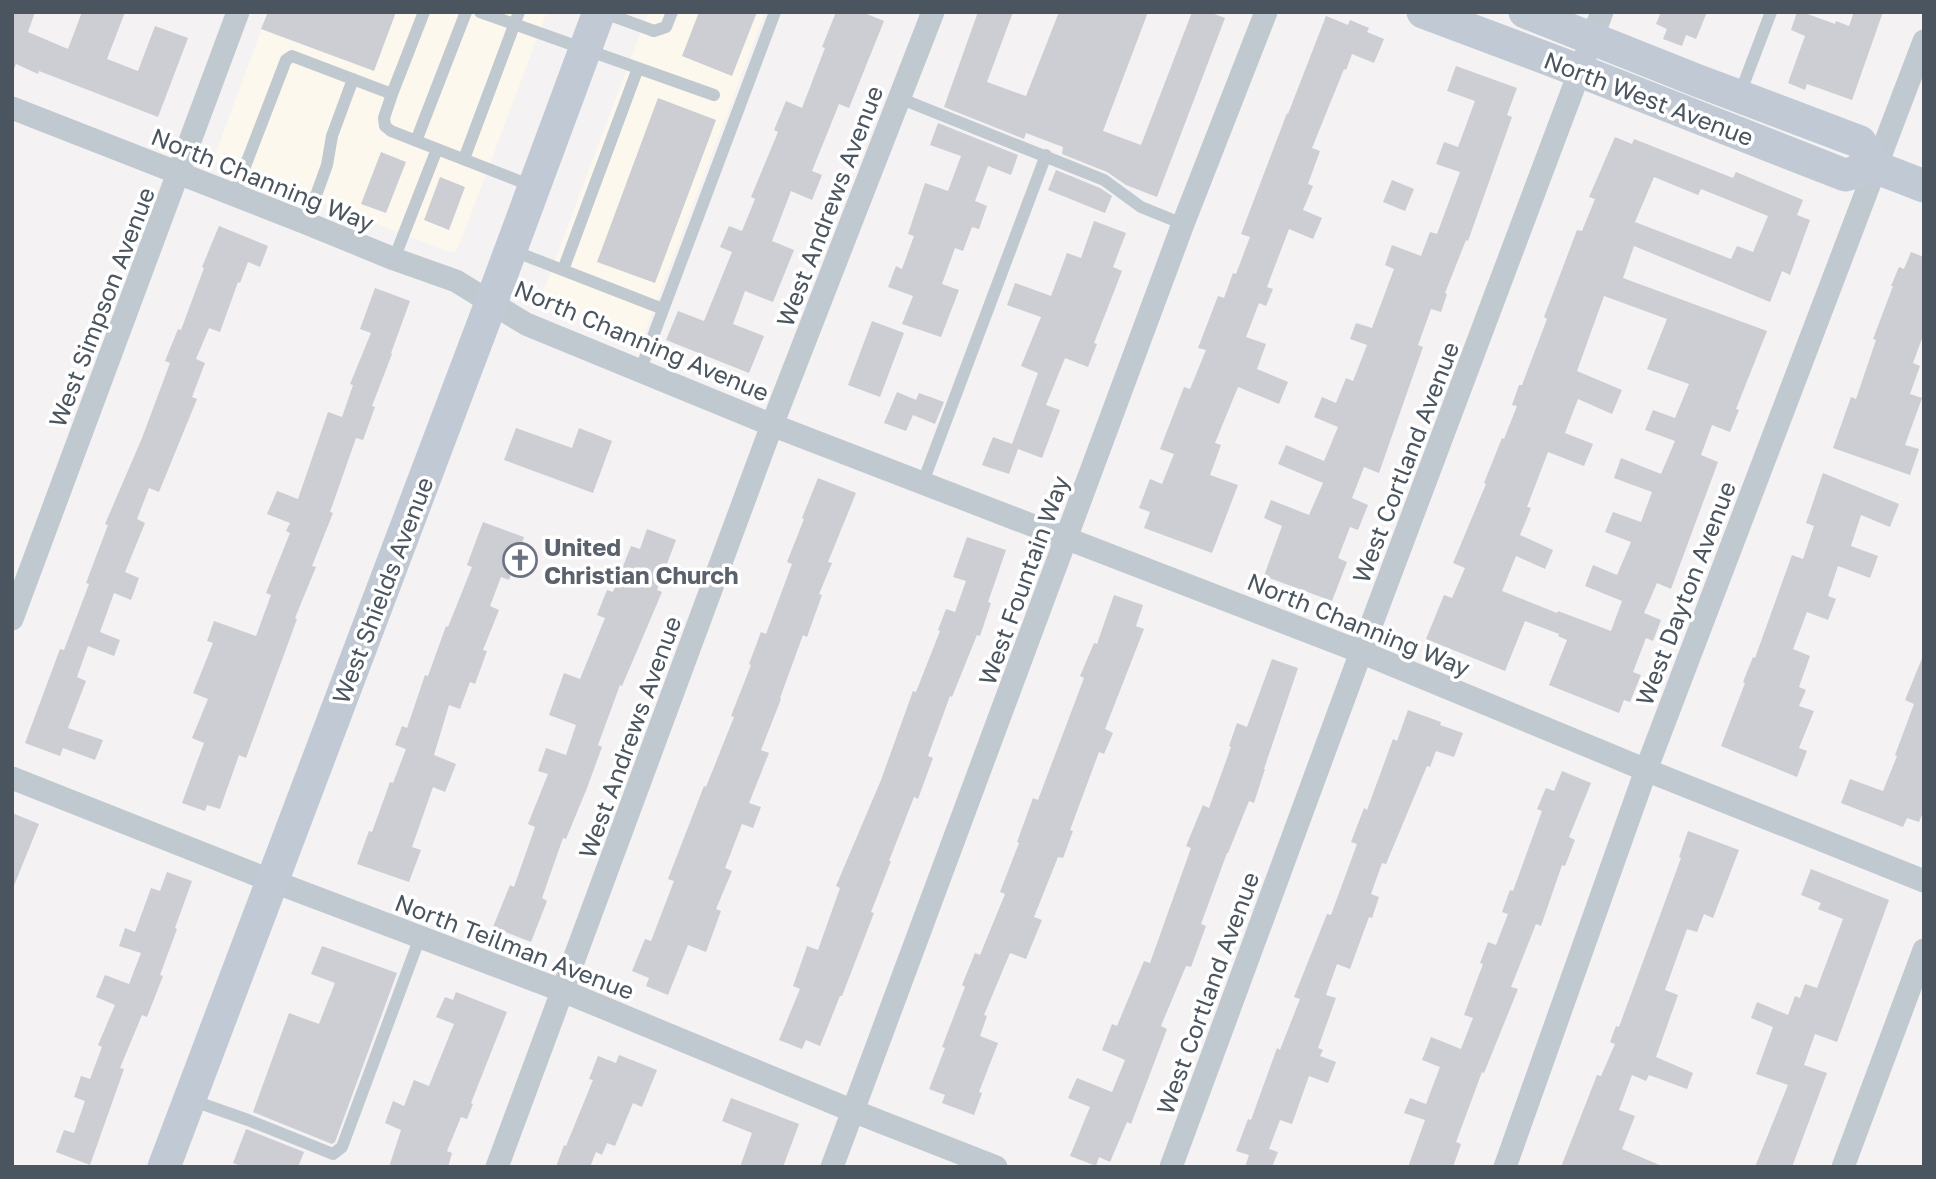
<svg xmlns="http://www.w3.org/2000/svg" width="1936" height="1179" font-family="'Golos Text',sans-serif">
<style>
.commercial{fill:#fcf8ee}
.building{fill:#ccced4;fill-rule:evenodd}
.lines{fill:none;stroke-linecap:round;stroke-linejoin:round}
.service{stroke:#c0c9d0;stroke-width:12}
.minor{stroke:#c0c9d0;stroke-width:23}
.secondary{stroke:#c1cad4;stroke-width:33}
.labels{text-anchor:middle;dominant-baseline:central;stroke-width:7;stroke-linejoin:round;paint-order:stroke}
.street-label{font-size:24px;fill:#4a555f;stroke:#fff}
.worship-label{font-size:24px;font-weight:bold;fill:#5b616d;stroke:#fff;text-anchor:start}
</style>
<rect width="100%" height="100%" fill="#f4f2f2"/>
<path class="commercial" d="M268,12H547L458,248L455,252H449L213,160Z
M648,12H765L641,343L539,303Z"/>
<path class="building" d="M12,12H35L28,32L68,49L82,12H125L107,59L138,71L155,26L188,38L158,117L39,71L38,74L16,64L14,69H12Z
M268,12H396L374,71L261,29Z
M699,12H757L732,76L682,56Z
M836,12H862L884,21L849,108L839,104L812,171L822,175L812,200L791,191L772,241L794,250L773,302L745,291L733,324L764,336L749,373L666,340L678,311L704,321L732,252L720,247L729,226L742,231L755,199L751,197L778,132L774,130L786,101L802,108L825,48L822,47Z
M978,12H1013L987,82L1026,96L1059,12H1148L1103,131L1141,145L1192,12H1209L1225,18L1157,197L1126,185L1107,172L1062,154L1063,147L1026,133L1024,139L944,107Z
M1661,12H1707L1696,39L1686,35L1682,46L1663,39L1667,29L1656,24Z
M1797,12H1802L1835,24L1836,21L1849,26L1854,12H1883L1852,100L1807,84L1805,90L1788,83L1805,36L1791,30Z
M1326,16L1348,25L1350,20L1369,28L1367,32L1384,39L1374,63L1352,54L1346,70L1344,69L1312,148L1320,151L1308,184L1313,186L1303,210L1322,218L1313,239L1289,229L1267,287L1273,289L1266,306L1259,303L1246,337L1266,344L1257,369L1288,382L1279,404L1238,387L1215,443L1221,445L1210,475L1238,485L1212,553L1144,528L1150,512L1139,508L1150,479L1162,484L1174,454L1160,449L1184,387L1190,389L1206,350L1198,348L1218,296L1224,298L1233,273L1236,274L1250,237L1241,234L1287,113L1288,114Z
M1456,66L1517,88L1507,115L1512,117L1468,241L1466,240L1445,293L1447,294L1441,312L1431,309L1418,345L1423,347L1379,473L1364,467L1352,498L1368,505L1358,530L1350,527L1338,558L1347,562L1332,601L1264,576L1282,526L1264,518L1271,500L1309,515L1323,483L1278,464L1286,445L1324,461L1338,427L1314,417L1322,397L1336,403L1346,378L1353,381L1367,345L1350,339L1356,323L1372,328L1394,269L1385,265L1392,245L1421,256L1430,232L1437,234L1460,172L1436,164L1444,142L1458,147L1475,101L1447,91Z
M658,98L716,120L655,283L597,262Z
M938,123L1018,155L1011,175L988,166L975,201L987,206L979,229L972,227L963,251L955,248L942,284L959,290L941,337L902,324L913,296L888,287L896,266L902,269L914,236L908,234L925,183L948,191L961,156L930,145Z
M1615,137L1632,144L1634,139L1733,178L1736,172L1803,200L1797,215L1810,220L1790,275L1782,271L1770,302L1634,246L1623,278L1767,331L1736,409L1739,410L1730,432L1712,425L1701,455L1718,462L1671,589L1657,583L1644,613L1661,620L1653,641L1646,638L1633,672L1641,675L1630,702L1624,700L1619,713L1549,685L1567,640L1558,636L1559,634L1525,621L1505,671L1426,639L1444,595L1452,598L1465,568L1453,563L1486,484L1484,483L1502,438L1504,439L1517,406L1512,405L1519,385H1522L1547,319L1544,317L1577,230L1582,231L1595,199L1589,197ZM1654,177L1698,195L1701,189L1768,216L1753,252L1737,246L1731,259L1635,222ZM1604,296L1667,319L1647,369L1689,384L1675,418L1653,410L1645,430L1675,441L1661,474L1621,458L1614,478L1652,492L1641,522L1613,512L1605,532L1631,542L1617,575L1593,565L1585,586L1622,601L1611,631L1558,611L1557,613L1502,591L1516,556L1545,569L1553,550L1520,535L1531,508L1527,507L1548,452L1584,466L1593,444L1565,433L1578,399L1612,414L1622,390L1577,371Z
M381,152L406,162L386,213L361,204Z
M1056,170L1100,188L1112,196L1105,213L1048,190Z
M440,177L465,187L449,230L424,220Z
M1392,180L1414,189L1405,211L1383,202Z
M1094,221L1126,233L1113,267L1122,271L1094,343L1097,344L1088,367L1065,358L1046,405L1060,410L1042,458L1018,449L1009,474L982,465L993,437L1012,444L1038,373L1021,366L1041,317L1007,305L1015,283L1051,296L1067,253L1081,258Z
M219,226L268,246L260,267L248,262L240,283L238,282L220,332L209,328L196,359L205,363L192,397L197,399L159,492L149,488L137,519L145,523L125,572L139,578L131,600L114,593L100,632L120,640L114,656L88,646L77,677L86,681L68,728L103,740L95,760L63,748L60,756L25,743L60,649L64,650L89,584L86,583L108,525L105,524L142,438L170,363L165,361L178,329L181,330L204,268L202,267Z
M1911,252L1924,257V333L1913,363L1920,366L1910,394L1922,398L1905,445L1919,449L1910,475L1833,448L1851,397L1856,399L1876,340L1873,339L1893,286H1891L1899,267L1904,269Z
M375,288L410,301L391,353L392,354L372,406L375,407L363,440L356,438L330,512L333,513L312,566L316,567L295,618L297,619L246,758L239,755L220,809L207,805L205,811L182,803L204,743L192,738L208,699L193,693L213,643L207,641L214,621L256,636L271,595L266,593L290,533L286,531L290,523L267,514L277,491L298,499L328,412L342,417L353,385L350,384L371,333L360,329Z
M872,321L904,333L880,397L848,385Z
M897,392L916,400L919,393L944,402L935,424L913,415L906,431L884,423Z
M516,428L572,448L579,428L612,441L593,493L504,460Z
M1823,473L1899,504L1890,527L1861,515L1851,546L1878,556L1870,578L1838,566L1828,596L1836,599L1828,620L1807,612L1793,649L1810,656L1799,687L1806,690L1799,706L1814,711L1799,748L1807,751L1797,777L1721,746L1745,683L1743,682L1753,657L1755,658L1792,555L1803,559L1814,526L1806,523Z
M818,478L856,493L828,562L832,563L819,594L822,595L807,637L803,635L780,698L781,699L761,750L769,753L749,803L761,807L753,828L742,824L725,868L732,871L716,909L721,911L706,952L688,945L668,995L646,986L649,978L632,971L645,939L651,941L674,881L668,879L704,786L706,787L734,717L731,716L751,665L749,664L761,632L766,634L792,564L787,562L804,519L802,518Z
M483,522L524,537L509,580L501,577L490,606L499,610L483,650L487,651L475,684L470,682L460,709L449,705L434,755L456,764L445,792L433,787L412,847L421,850L409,882L357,864L369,831L372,832L390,782L393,783L406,749L395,745L402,726L407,728L425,675L428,676L446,626L448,627L472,567L467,565Z
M647,529L676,540L657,590L662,592L622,686L620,685L598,745L602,747L587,788L566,839L563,838L542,898L547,901L531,942L493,927L510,885L514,887L535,827L528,824L548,774L538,771L546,748L566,755L576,725L549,715L564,673L580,679L605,618L597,615L607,590L613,592L631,546L640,549Z
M967,537L1006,550L988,602L991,603L980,636L977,635L952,697L950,696L928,756L933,758L918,799L914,797L889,861H891L871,912L874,913L842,996H840L820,1046L806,1040L802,1049L779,1040L800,989L793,986L807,946L818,950L840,888L836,886L881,780L913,691L916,692L940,631L938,630L946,609L955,612L966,581L953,577Z
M1114,595L1143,605L1136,626L1144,629L1105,729L1113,733L1104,754L1099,752L1070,830L1073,831L1063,858L1058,857L1034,917L1042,920L1026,959L1010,953L984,1015L987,1016L980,1036L998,1043L979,1092L982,1093L974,1115L942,1103L945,1095L929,1089L945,1048L942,1047L965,987L962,985L975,953L980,955L1005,894L1000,892L1019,843L1017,842L1033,798L1038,800L1084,678L1080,676L1094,643L1097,644Z
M1923,656L1924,810L1919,822L1907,818L1903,827L1841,803L1850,779L1883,791L1897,756L1895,755L1914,704L1905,700Z
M1272,659L1298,668L1264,769H1265L1254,803L1249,801L1228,853H1227L1201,924L1206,926L1191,967L1186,966L1161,1026L1167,1029L1131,1124L1127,1122L1110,1162L1099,1157L1096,1166L1070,1156L1090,1107L1068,1098L1077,1078L1112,1092L1125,1060L1102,1050L1112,1024L1117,1026L1144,961L1150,963L1191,848L1186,846L1203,805L1209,808L1231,747L1229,746L1237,723L1247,727Z
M1408,710L1441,722L1440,725L1463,733L1454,757L1436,751L1430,767L1427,766L1386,864L1382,863L1371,894L1379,897L1372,918L1369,917L1350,969L1337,964L1326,995L1336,998L1318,1048L1323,1050L1320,1056L1336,1062L1328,1083L1309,1076L1292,1124L1280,1120L1269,1149L1278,1152L1272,1167H1245L1249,1155L1236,1151L1248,1119L1251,1120L1277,1048L1280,1050L1300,999L1294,997L1327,914L1331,915L1357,844L1351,842L1364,808L1367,810L1393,739L1397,741Z
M1562,771L1591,783L1569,837L1575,840L1565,866L1562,865L1541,926L1536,924L1511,987L1518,989L1484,1073L1482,1072L1456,1142L1461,1144L1453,1167H1408L1425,1120L1404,1113L1410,1098L1426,1104L1440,1067L1422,1060L1431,1037L1461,1049L1473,1018L1464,1015L1483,964L1480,963L1488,942L1496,945L1508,914L1502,912L1510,890L1513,891L1542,811L1537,809L1546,788L1554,791Z
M12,813L39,824L13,888L12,887Z
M1688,831L1739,850L1713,918L1704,914L1697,932L1687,929L1665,990L1678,995L1656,1057L1693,1073L1687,1089L1649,1075L1646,1081L1632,1075L1619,1110L1635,1116L1622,1149L1664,1167H1561L1597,1075L1601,1076L1615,1044L1610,1042L1616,1026L1619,1027L1681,858L1679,857Z
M1811,869L1889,900L1837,1042L1815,1034L1804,1065L1827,1073L1792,1167H1755L1788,1085L1756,1074L1773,1027L1751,1018L1757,1002L1788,1015L1795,996L1800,998L1805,984L1817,988L1843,919L1818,909L1821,903L1801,895Z
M167,872L192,881L175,928L177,929L160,975L163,976L147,1017L142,1015L120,1068L124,1069L90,1165L56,1152L64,1130L74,1133L85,1101L74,1097L81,1076L90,1079L102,1047L98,1045L115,1005L96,997L105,975L129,984L141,953L119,946L125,928L135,932L151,888L160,891Z
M322,946L397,973L335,1142L332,1144L253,1112L289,1013L319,1024L335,983L311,974Z
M456,992L507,1012L471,1103L473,1104L467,1119L461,1117L447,1151L452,1153L448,1167H389L401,1130L385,1123L393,1101L404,1106L414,1080L429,1086L454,1024L436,1017L445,997L453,1000Z
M619,1055L657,1070L642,1107L633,1103L615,1146L607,1143L602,1155L596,1152L590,1167H556L564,1145L566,1146L593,1080L589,1079L598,1056L616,1063Z
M731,1098L799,1124L783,1167H740L752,1133L722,1121Z
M246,1129L304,1152L298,1167H243L233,1163Z"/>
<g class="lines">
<path class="service" d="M480,12L714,95
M602,12L654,31L666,27L672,12
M392,94L384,118L385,126L391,131L532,186
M1739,96L1771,12
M899,98L1104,180L1141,207L1183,224
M416,141L466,12
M464,159L519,12
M234,195L286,60L292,56L392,94L424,12
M306,223L327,165L332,136L353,79
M511,250L663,309
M394,259L437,149
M563,270L638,68
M640,371L775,12
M923,482L1046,155
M191,1100L248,1120L333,1154L342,1147L420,937"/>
<path class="minor" d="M12,108L306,223L394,259L456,281L526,324L772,425L1361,652L1646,770L1924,881
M12,619L238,12
M12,778L272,881L563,991L853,1111L996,1167
M497,1167L772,425L933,12
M832,1167L1183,224L1266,12
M1171,1167L1361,652L1602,12
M1505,1167L1646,770L1924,41
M1843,1167L1924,950"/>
<path class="secondary" d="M1423,12L1580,71L1845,175L1875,167L1924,186
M1525,12L1696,80L1860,142L1875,167
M164,1167L491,303L599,12"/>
</g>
<defs>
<g id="church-ring" transform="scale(1.75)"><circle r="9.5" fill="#fff" stroke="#6b7280" stroke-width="1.5"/><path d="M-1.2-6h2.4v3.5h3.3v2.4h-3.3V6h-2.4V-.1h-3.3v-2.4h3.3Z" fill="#6b7280"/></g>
</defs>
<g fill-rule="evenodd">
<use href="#church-ring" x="520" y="560"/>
</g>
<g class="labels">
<g class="street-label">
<text transform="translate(1649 98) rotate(21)">North West Avenue</text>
<text transform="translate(263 179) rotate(22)">North Channing Way</text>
<text transform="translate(829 206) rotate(-69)">West Andrews Avenue</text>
<text transform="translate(101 307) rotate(-69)">West Simpson Avenue</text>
<text transform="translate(642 340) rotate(23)">North Channing Avenue</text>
<text transform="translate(1405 462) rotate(-69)">West Cortland Avenue</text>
<text transform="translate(1023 580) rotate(-70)">West Fountain Way</text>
<text transform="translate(382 590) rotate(-69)">West Shields Avenue</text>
<text transform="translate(1685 593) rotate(-69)">West Dayton Avenue</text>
<text transform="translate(1359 624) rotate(22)">North Channing Way</text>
<text transform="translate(629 737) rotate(-70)">West Andrews Avenue</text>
<text transform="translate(515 946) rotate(21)">North Teilman Avenue</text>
<text transform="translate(1207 993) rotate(-70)">West Cortland Avenue</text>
</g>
<g class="worship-label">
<text x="544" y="546">United<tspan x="544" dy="28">Christian Church</tspan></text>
</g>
</g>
<rect width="1936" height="1179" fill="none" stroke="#4a555f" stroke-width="28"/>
</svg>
